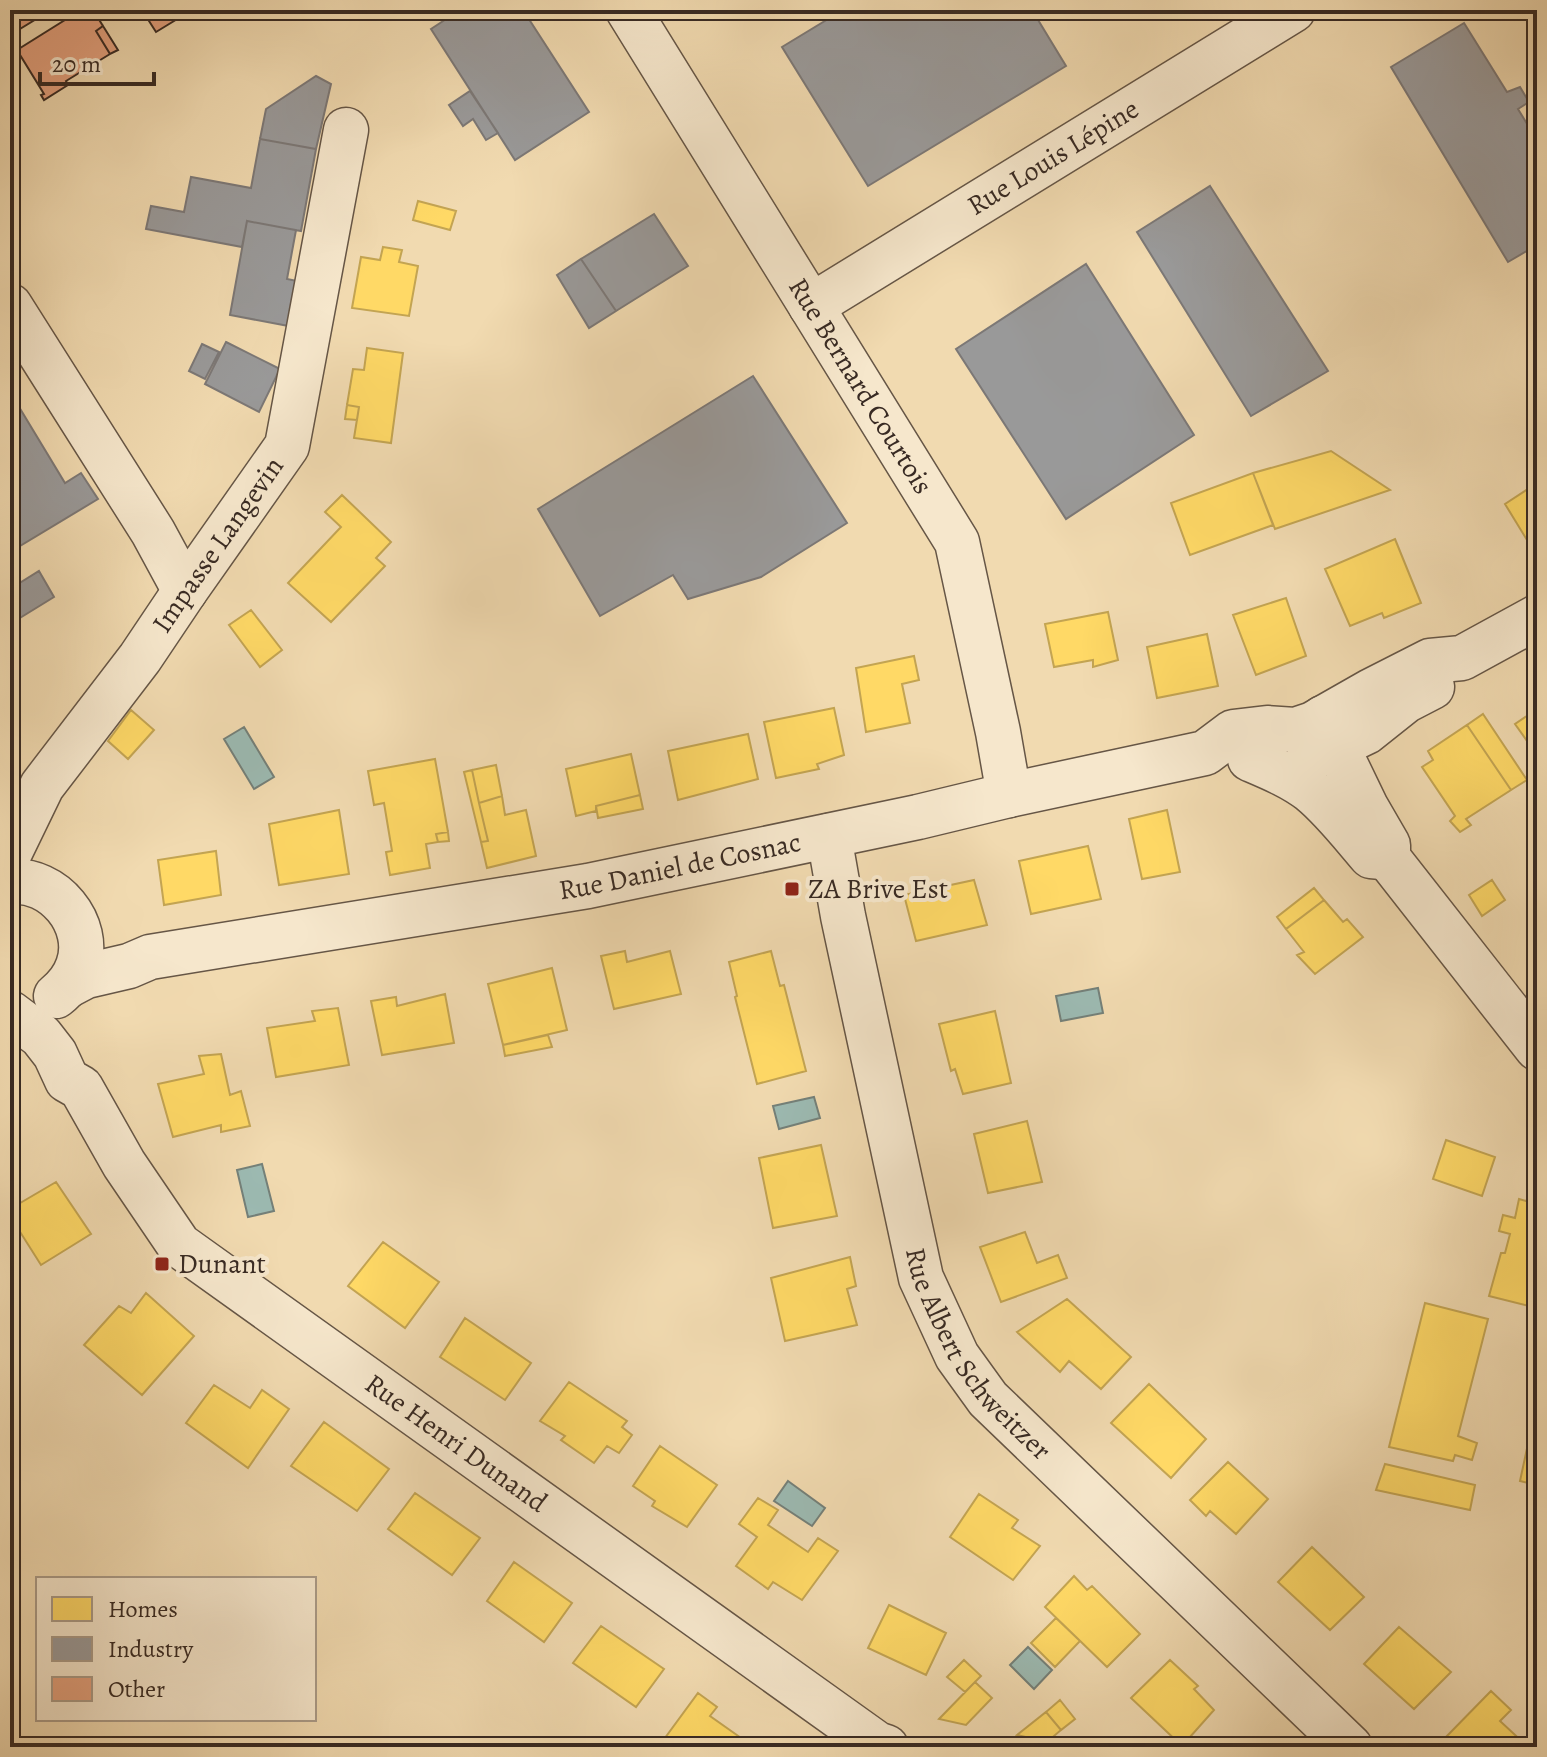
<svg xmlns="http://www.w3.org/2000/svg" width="1547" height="1757" font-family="Alegreya,serif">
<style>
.water{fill:#9cbab2;stroke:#748079;stroke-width:2}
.homes{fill:#ffd966;stroke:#c3a452;stroke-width:2}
.industry{fill:#999;stroke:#7c7876;stroke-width:2}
.building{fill:#e4a17e;stroke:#382a23;stroke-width:2}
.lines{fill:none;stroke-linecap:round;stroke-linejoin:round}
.minor-casing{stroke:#665646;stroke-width:47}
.minor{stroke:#f6e7cc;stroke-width:44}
.poi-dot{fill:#8f2418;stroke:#f6e7cc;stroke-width:3}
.labels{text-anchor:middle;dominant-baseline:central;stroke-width:8;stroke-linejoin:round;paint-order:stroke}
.street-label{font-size:28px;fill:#382a23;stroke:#f6e7cc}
.poi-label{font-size:28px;fill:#382a23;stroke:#f6e7cc;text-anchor:start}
</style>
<rect width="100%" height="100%" fill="#f1dab0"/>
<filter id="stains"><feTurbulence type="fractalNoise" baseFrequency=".0025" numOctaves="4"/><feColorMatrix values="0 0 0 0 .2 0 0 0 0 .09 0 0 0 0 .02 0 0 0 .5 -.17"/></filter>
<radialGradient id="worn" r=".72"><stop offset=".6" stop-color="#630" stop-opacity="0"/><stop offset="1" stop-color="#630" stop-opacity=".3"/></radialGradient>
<path class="water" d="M244,727L274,777L254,789L224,739Z
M1098,988L1103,1013L1061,1021L1056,996Z
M814,1097L820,1118L779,1129L773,1106Z
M262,1164L274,1211L248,1217L237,1170Z
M788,1481L825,1508L812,1526L774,1501Z
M1028,1647L1052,1670L1034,1689L1010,1665Z"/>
<path class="homes" d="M418,201L456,211L450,230L413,220Z
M383,247L402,250L399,262L418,266L409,316L352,308L361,257L380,260Z
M367,348L403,353L391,443L354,438L359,407L347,405L353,369L364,370Z
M347,405L359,407L357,420L345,419Z
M1331,451L1390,490L1275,529L1253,473Z
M1253,473L1273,525L1190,555L1171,503Z
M1537,483V541L1530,545L1505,504Z
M342,495L391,542L376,558L385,566L331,622L288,583L341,527L325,512Z
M1395,539L1421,603L1384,618L1382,613L1350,626L1325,569Z
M1286,598L1306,656L1256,675L1233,615Z
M251,610L282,650L260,667L229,625Z
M1108,612L1118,660L1093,667V660L1054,667L1045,624Z
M1207,634L1218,686L1157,698L1147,647Z
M914,656L919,680L902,684L910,723L866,732L856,668Z
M834,708L844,755L817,764L819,769L776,778L764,722Z
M1537,709V755L1515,724Z
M131,710L154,730L128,759L108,741Z
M1483,714L1527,780L1511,790L1467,725Z
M1467,725L1511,790L1466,819L1471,825L1460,832L1450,821L1455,816L1422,767L1433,760L1428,751Z
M748,734L758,779L678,800L668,751Z
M631,754L640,795L596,806V811L576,816L566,769Z
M435,759L448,832L436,834L438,842L426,844L430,868L390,875L386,852L392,851L384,803L374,805L368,771Z
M496,765L502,796L479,803L472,770Z
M472,770L479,803L488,841L481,842L464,772Z
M640,795L643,809L598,818L596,806Z
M502,796L505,815L526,810L536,856L487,868L481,842L488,841L479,803Z
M339,810L349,874L279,885L269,824Z
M1167,810L1180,872L1142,879L1129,819Z
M448,832L449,841L438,842L436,834Z
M1088,846L1101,899L1031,914L1019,861Z
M216,851L221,895L164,905L158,860Z
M974,880L987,925L916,941L904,895Z
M1492,880L1505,900L1482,916L1469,895Z
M1314,888L1324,900L1286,929L1277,917Z
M1324,900L1343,922L1347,919L1363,937L1315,974L1297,955L1304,952L1286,929Z
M1537,913V928L1529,917Z
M625,951L627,962L670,951L681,994L614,1009L601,956Z
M771,951L780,986L784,985L806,1071L757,1084L735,997L737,996L729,962Z
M552,968L567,1030L503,1045L488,984Z
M445,994L454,1043L382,1055L371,1001L396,997L397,1006Z
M338,1008L349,1065L276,1077L267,1028L315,1021L312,1011Z
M995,1011L1011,1083L963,1094L955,1069L951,1071L939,1024Z
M548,1035L552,1047L505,1056L503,1045Z
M221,1054L230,1095L241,1091L250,1126L221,1132V1125L173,1137L158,1084L204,1074L199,1056Z
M1027,1121L1042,1182L988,1193L974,1134Z
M1446,1140L1495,1157L1482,1196L1433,1179Z
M821,1145L837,1216L773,1228L759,1158Z
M56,1182L91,1234L41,1265L10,1216V1209Z
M1519,1199L1537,1204V1279L1529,1306L1489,1296L1501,1253H1505L1510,1234L1499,1231L1503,1215L1515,1218Z
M1025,1232L1037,1263L1058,1255L1067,1278L1001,1302L980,1247Z
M383,1242L439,1282L405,1328L348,1286Z
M850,1257L856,1286L847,1289L857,1325L785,1341L771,1278Z
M146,1293L194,1336L142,1395L84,1345L119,1306L131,1313Z
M1067,1299L1131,1357L1101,1389L1069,1361L1060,1372L1017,1332Z
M1425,1303L1488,1319L1458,1436L1477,1443L1472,1460L1455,1455L1453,1461L1389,1447Z
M465,1318L531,1363L505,1400L440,1357Z
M569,1382L627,1421L622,1427L632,1435L619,1453L607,1446L594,1463L561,1440L565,1436L540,1421Z
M1149,1384L1206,1439L1171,1478L1111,1423Z
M214,1385L250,1408L262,1390L289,1409L248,1468L186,1423Z
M324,1422L389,1469L357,1511L291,1466Z
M1532,1425L1537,1426V1485L1520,1481Z
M660,1446L717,1485L687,1527L652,1506L655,1501L633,1486Z
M1228,1462L1268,1499L1236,1534L1210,1511L1206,1516L1190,1500Z
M1385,1464L1475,1485L1470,1510L1376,1490Z
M415,1493L480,1538L452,1575L388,1529Z
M979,1494L1018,1520L1012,1528L1040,1546L1013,1580L950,1537Z
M758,1498L778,1510L768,1525L808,1552L818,1538L838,1551L802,1600L773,1582L768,1589L736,1566L757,1537L739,1524Z
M1312,1547L1364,1597L1330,1630L1278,1582Z
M514,1562L572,1603L544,1642L487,1601Z
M1074,1576L1087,1590L1092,1586L1140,1634L1107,1667L1045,1607Z
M889,1605L946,1633L926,1675L868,1648Z
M1056,1618L1080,1641L1055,1667L1031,1643Z
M601,1626L664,1669L636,1707L573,1663Z
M1399,1627L1451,1672L1414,1709L1364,1664Z
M964,1660L981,1676L965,1692L947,1677Z
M1170,1660L1198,1686L1194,1689L1214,1710L1182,1746L1131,1698Z
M975,1682L992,1698L966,1725L939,1719Z
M1491,1691L1511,1710L1500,1721L1528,1747H1453L1444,1739Z
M698,1693L717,1707L710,1716L751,1745L750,1747H669L662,1742Z
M1060,1700L1075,1719L1061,1730L1046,1712Z
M1046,1712L1061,1730L1047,1742L1017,1735Z"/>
<path class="industry" d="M460,10H523L589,112L515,160L431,29Z
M843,10H1032L1066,66L868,186L782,47Z
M1464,23L1507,92L1520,87L1529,102L1518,109L1537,140V245L1508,262L1391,67Z
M316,76L331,84L316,149L260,139L266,109Z
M470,91L498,133L486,140L473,119L463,126L449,105Z
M260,139L316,149L301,231L247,221L242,247L146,229L151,206L184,212L191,177L251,188Z
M1210,186L1328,371L1251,416L1137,232Z
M654,214L688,266L616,311L581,259Z
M247,221L296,230L287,279L302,282L294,327L230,315Z
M581,259L616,311L589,328L557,275Z
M1086,264L1194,435L1066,519L956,349Z
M226,342L280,369L259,412L205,384Z
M202,344L219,352L205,379L189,371Z
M753,376L847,523L761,577L688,599L673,575L600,616L538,509Z
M10,392L65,483L81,473L98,499L10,552Z
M39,571L54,597L15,621L10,614V589Z"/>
<path class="building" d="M10,10H51L10,35Z
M81,10H93L103,26L96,31L110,54L66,81L68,85L44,100L41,95L44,94L17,50Z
M142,10H192L156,32Z
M103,26L118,50L110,54L96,31Z"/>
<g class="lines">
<g class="minor-casing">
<g id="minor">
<path id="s1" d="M628,10L957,542L998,732L1009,795"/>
<path d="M10,306L153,532L185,591"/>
<path id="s2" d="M811,306L1293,10"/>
<path d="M1323,718L1366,807L1388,845V858L1537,1048"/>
<path d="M1309,757H1314L1366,732L1405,701L1432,687"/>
<path d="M1250,759C1271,768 1293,777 1311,791C1333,809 1352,834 1371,856L1382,857"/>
<path id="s3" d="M829,836L843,916L921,1278L957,1356L988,1399L1350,1747"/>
<path id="s4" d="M10,852L42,786L140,658L185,591L287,446L346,130"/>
<path d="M10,882C53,877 93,924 78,966C74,978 66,988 56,996"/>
<path id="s5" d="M67,986L86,976L129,966L150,957L588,886L918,817L1009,795L1205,753L1233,732L1267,728L1295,730L1313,724L1371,691L1430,661L1462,658L1537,617"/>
<path id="s6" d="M10,1013L41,1036L55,1054L67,1080L81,1088L124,1164L179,1245L877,1744L886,1747"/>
</g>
</g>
<use href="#minor" class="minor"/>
</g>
<g class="poi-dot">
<rect x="784" y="881" width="16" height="16" rx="4"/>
<rect x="154" y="1256" width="16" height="16" rx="4"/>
</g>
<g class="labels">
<g class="street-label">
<text stroke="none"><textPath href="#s2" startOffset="284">Rue Louis Lépine</textPath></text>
<text stroke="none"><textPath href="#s1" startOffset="442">Rue Bernard Courtois</textPath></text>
<text stroke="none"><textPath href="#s4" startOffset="372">Impasse Langevin</textPath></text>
<text stroke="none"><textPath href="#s5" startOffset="626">Rue Daniel de Cosnac</textPath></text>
<text stroke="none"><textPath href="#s3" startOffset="546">Rue Albert Schweitzer</textPath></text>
<text stroke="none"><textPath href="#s6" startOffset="632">Rue Henri Dunand</textPath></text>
</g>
<g class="poi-label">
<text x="808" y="889">ZA Brive Est</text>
<text x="178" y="1264">Dunant</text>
</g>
</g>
<rect width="1547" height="1757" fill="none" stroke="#f1dab0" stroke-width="40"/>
<rect x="12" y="12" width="1523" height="1733" fill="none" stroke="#382a23" stroke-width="4"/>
<rect x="20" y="20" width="1507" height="1717" fill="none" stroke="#382a23" stroke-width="2"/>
<rect x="36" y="1577" width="280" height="144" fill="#f6e7cc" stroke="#aa9b88" stroke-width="2"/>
<rect x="52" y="1597" width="40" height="24" fill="#ffd966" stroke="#aa9b88" stroke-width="2"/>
<text x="108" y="1617" font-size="24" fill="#382a23">Homes</text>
<rect x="52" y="1637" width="40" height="24" fill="#999999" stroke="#aa9b88" stroke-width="2"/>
<text x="108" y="1657" font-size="24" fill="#382a23">Industry</text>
<rect x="52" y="1677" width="40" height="24" fill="#e4a17e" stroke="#aa9b88" stroke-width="2"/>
<text x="108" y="1697" font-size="24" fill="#382a23">Other</text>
<path d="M40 72v12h114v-12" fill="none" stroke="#382a23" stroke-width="4"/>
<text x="52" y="72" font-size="24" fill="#382a23" stroke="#f6e7cc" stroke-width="6" paint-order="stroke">20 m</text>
<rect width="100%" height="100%" filter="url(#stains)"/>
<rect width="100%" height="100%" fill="url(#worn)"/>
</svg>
